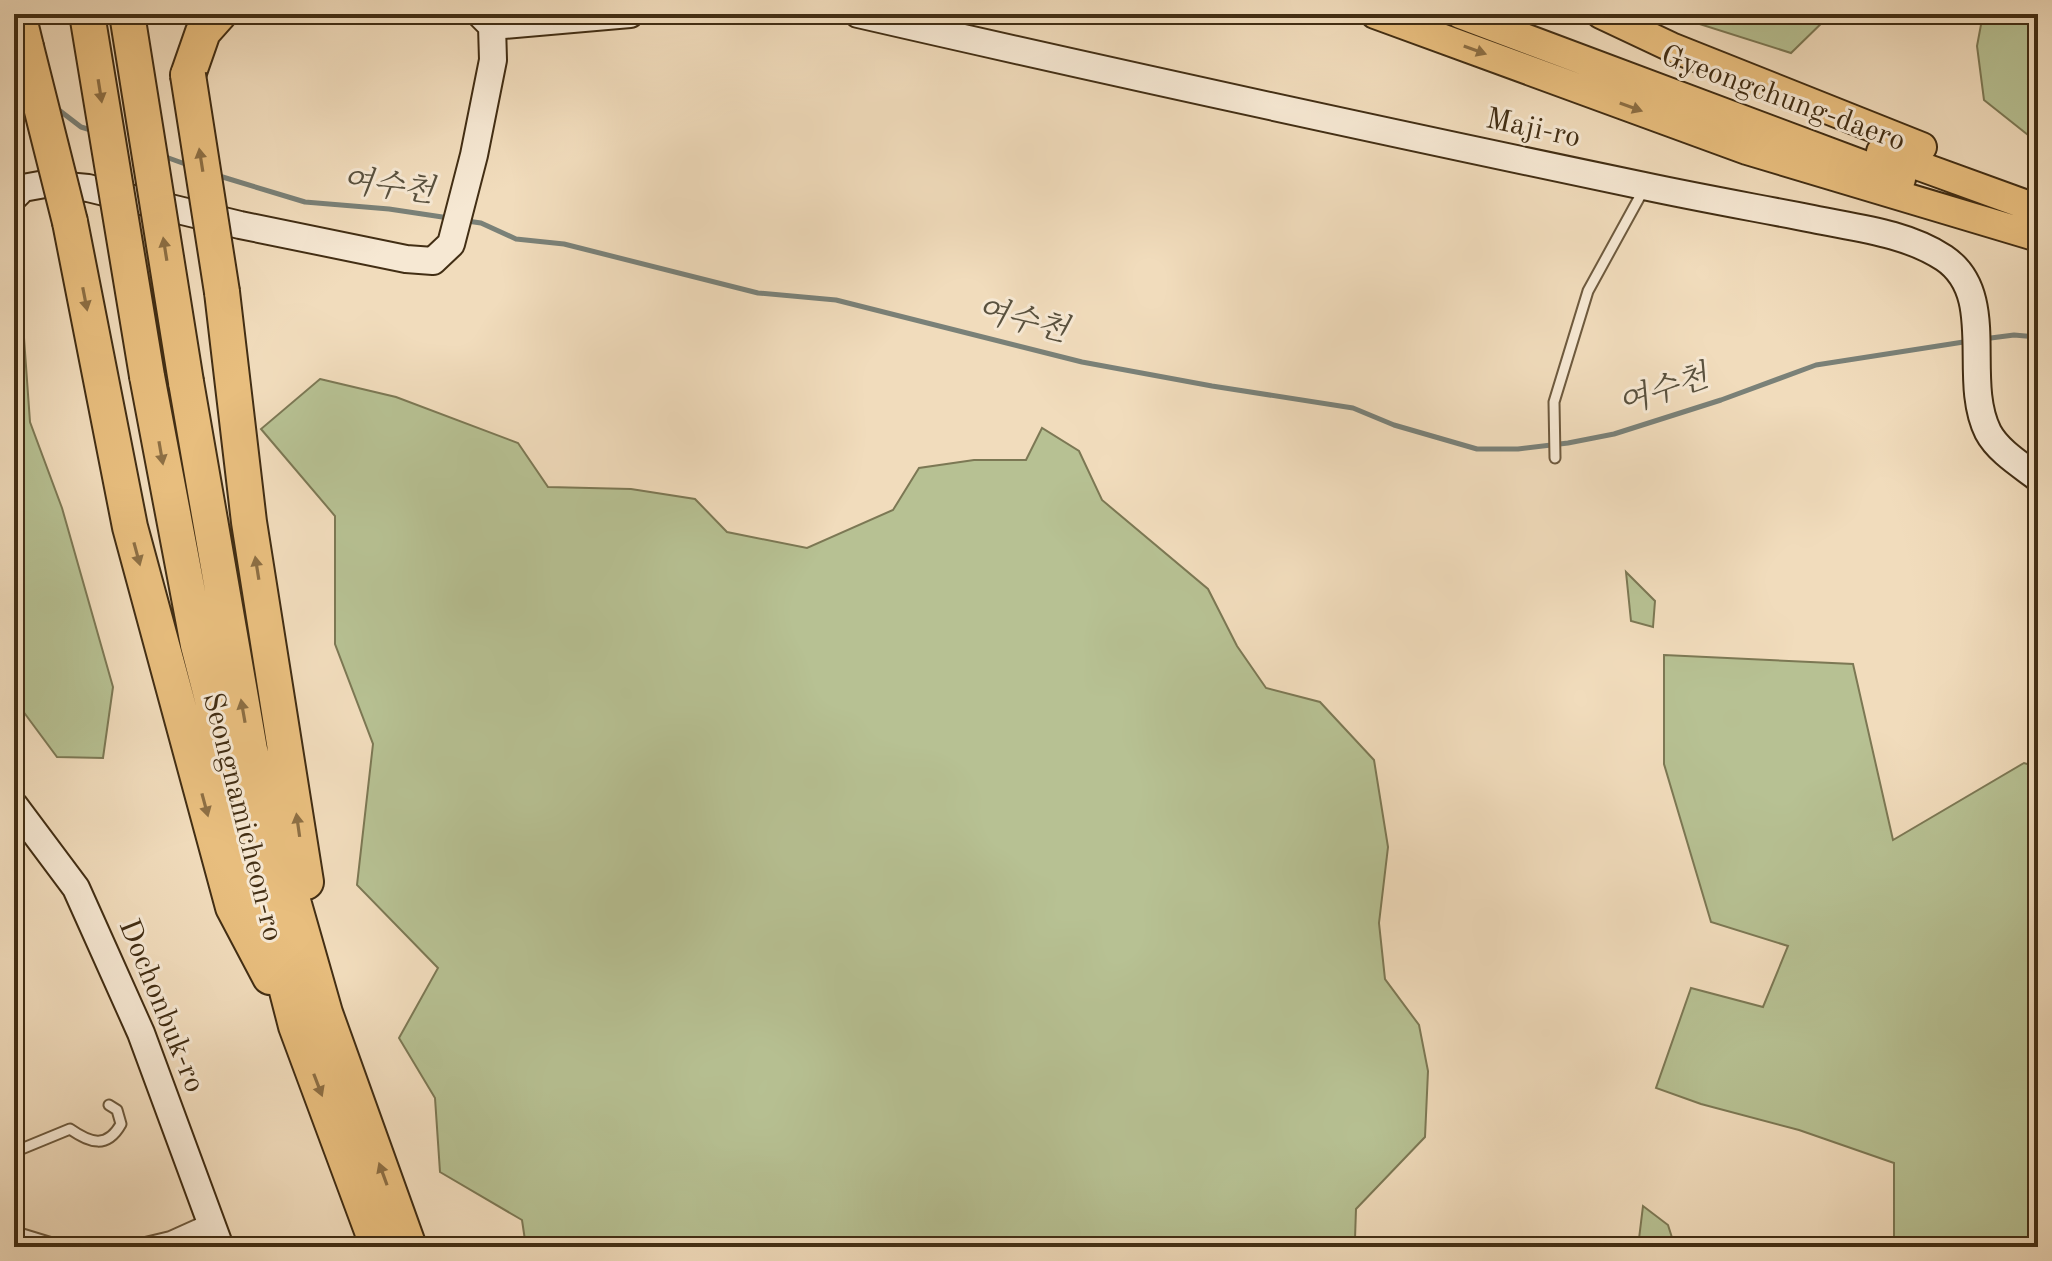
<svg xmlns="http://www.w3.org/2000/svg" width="2052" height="1261" font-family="'Old Standard TT','Noto Serif KR',serif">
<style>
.green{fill:#b7c193;stroke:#7c7854;stroke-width:2}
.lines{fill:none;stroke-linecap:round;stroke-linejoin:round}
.stream{stroke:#7a8178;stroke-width:5}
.lane-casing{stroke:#6e5a3e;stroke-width:13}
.street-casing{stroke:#6e5a3e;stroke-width:22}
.secondary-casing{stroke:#422e14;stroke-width:30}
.primary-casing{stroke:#422e14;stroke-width:32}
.highway-casing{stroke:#422e14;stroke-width:38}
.lane{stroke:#f6e8d3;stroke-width:9}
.street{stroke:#f6e8d3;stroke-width:18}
.secondary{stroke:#f6e8d3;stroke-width:26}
.primary{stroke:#e8be7e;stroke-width:28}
.highway{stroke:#e8be7e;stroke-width:34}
.highway-bridge-casing{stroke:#422e14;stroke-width:38;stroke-linecap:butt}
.highway-bridge{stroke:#e8be7e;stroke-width:34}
.oneway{fill:#8d6f44}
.labels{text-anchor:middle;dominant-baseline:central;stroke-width:6;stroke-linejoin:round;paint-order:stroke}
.street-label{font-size:30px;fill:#422e14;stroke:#f6e8d3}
.water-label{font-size:32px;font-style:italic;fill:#59513e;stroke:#f6e8d3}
</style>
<rect width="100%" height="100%" fill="#f1dcbc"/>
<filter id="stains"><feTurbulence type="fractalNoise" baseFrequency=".0025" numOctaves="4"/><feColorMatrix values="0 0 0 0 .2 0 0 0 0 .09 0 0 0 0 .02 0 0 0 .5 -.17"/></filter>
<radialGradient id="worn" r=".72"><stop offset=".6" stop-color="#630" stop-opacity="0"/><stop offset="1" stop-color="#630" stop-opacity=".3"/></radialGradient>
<path class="green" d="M1668,14H1831L1791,53Z
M1983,14H2038V143L1984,100L1977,46Z
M14,311L23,324L30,422L62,508L113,687L103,758L57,757L14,699Z
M320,379L396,397L518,443L548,487L631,489L695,499L727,532L807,548L893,510L919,468L974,460H1026L1042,428L1079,451L1102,500L1208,589L1237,646L1266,688L1320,702L1374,760L1388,847L1379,923L1385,979L1419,1025L1428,1071L1425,1137L1356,1209L1355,1239L1350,1247H526L522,1220L440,1172L435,1098L399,1038L438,968L357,885L373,744L335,644V516L261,429Z
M1626,572L1655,601L1653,627L1631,621Z
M1664,655L1853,664L1893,840L2024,763L2038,767V1247H1894V1163L1799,1130L1701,1104L1656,1088L1691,988L1763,1007L1788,946L1711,922L1664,764Z
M1643,1206L1668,1225L1675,1247H1638Z"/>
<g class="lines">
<path class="stream" d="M55,107L81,127L94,131
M163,156L188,165
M216,175L305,202L389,209L449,218
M467,221L481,223L516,239L564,244L758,293L836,300L1082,362L1212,386L1353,408L1394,425L1477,449H1518L1568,443L1614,434L1721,400L1816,365L1970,341
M1983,339L2014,335L2038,337"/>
<g class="lane-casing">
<path id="lane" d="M1555,458L1554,402L1588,291L1644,189
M14,1152L70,1129C90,1143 107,1149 121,1124L117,1110L109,1105"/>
</g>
<g class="street-casing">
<path id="street" d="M14,1236L50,1247
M146,1247L171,1241L211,1223"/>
</g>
<g class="secondary-casing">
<path id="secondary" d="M480,14L492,26L630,14
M858,14C1119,74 1382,131 1644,186C1700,198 1757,208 1813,219C1857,228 1906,233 1944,258C1999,295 1961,378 1988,432C1998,451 2021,465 2038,478
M14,197L23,188L45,184L88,188L240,225L406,259L433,261L451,244L474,155L493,60L492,26
M14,805L76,888L141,1033L220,1247"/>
</g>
<g class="primary-casing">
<path id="primary" d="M1375,14L1747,150L2038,237
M1460,14L1901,179
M1601,14L1671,47L1922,147
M1881,152L2038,209"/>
</g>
<g class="highway-casing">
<path id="highway" d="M18,14L26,47
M188,75L203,32L219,14
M70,222L130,527L233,907L270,977
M222,292L249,522L306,882
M147,376L198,645L296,1026L378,1247
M186,382L250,750L325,1013L409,1247"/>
</g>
<use href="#lane" class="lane"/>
<use href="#street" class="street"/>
<use href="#secondary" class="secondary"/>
<use href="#primary" class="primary"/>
<use href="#highway" class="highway"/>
<g class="highway-bridge-casing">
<path id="highway-bridge" d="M87,14L147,376
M127,14L186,382
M26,47L70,222
M188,75L222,292"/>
</g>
<use href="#highway-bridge" class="highway-bridge"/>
</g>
<defs><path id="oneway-solid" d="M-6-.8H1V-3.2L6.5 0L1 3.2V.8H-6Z" transform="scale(2)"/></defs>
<g class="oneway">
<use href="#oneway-solid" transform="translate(1475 50) rotate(20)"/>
<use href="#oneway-solid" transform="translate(100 91) rotate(81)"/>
<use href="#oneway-solid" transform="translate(1631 107) rotate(20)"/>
<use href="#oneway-solid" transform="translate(201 160) rotate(-99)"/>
<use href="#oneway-solid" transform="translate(165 249) rotate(-99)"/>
<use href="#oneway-solid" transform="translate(85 299) rotate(79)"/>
<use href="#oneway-solid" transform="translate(161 453) rotate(80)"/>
<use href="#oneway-solid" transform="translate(137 554) rotate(75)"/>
<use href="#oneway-solid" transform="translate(257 568) rotate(-99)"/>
<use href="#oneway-solid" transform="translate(243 711) rotate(-100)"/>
<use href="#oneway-solid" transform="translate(205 805) rotate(75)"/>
<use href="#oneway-solid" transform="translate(298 825) rotate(-98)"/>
<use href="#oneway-solid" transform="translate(318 1085) rotate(69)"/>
<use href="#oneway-solid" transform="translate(383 1174) rotate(-110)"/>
</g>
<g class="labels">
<g class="street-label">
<text transform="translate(1783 99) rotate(20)">Gyeongchung-daero</text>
<text transform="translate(1533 129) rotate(12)">Maji-ro</text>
<text transform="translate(242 817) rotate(76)">Seongnamicheon-ro</text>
<text transform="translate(161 1006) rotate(68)">Dochonbuk-ro</text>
</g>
<g class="water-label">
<text transform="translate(388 188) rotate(7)">여수천</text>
<text transform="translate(1022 322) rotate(14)">여수천</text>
<text transform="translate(1664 392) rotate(-19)">여수천</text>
</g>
</g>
<rect width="2052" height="1261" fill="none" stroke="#f1dcbc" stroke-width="48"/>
<rect x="16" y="16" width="2020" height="1229" fill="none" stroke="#422e14" stroke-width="4"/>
<rect x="24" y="24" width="2004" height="1213" fill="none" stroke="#422e14" stroke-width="2"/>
<rect width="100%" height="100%" filter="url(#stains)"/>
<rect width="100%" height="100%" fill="url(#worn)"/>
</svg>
